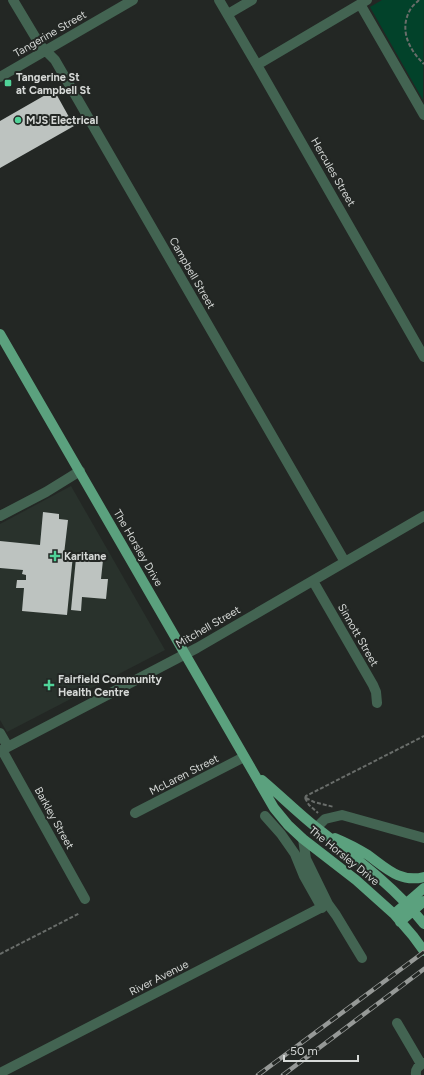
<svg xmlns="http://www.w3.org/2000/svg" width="424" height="1075" font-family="Figtree,sans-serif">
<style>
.built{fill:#29322c}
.green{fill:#02422a}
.building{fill:#bdc3c0}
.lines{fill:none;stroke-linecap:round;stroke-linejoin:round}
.path{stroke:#696d6a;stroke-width:2;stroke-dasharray:4 2;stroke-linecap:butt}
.minor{stroke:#436452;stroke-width:10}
.major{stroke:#5ba17e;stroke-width:10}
.rail-casing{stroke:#969997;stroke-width:4.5}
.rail{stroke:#232724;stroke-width:3;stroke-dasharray:9;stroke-linecap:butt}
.poi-dot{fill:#50d398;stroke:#232724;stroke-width:1.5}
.labels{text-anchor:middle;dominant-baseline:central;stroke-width:4;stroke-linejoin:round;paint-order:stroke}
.street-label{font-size:11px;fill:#d6d9d7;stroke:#232724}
.poi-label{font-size:11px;font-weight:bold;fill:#d6d9d7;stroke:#232724;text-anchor:start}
</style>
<rect width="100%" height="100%" fill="#232724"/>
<path class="built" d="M71,486L165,650L7,732L0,720V524Z"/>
<path class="green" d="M382,0H424L423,100L370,7Z"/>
<path class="building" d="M54,90L74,126L0,168V121Z
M43,512L59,514V519L68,520L64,554L73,555L67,615L22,611L24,588H16L17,580H26V575L22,574L23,570L0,568V541L40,545Z
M76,558L103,560L101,579H108L106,599L82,597L81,611L71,610Z"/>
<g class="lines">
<path class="path" d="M419,0C416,3 412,6 410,10C399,30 409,50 424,64
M305,798L309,805L318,813
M305,798L306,796L424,736
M306,798L314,802L334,807
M0,954L80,913"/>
<path class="minor" d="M13,0L40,45L55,60L345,562
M219,0L257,65L424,357
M360,4L424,115
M228,14L252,0
M257,65L367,0
M0,77L133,0
M0,516L46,492L80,471
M313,581L373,685L376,692L377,703
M0,733L8,747
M2,750L85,899
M0,751L197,648L424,516
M135,813L244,757
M265,816L281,834L295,854L304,876L322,908
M316,828L325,819L342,815L424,838
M303,839L306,859L328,904L336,915L362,958
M397,1023L421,1064
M0,1073L328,904
M416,1075C415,1069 419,1065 424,1063"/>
<path class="major" d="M0,334L274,808L288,825L303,839L356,880L394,914L413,936L424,951
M262,780C281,796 298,813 317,828C355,858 394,886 424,924
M335,838C347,843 357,848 368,855C386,868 400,883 424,877
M394,914L424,888
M400,922L424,901"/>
<g class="rail-casing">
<path id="rail" d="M258,1075L424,952
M283,1075L424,969"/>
</g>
<use href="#rail" class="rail"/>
</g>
<g class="poi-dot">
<rect x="4" y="79" width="8" height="8" rx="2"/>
<circle cx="18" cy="120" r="4"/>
<path d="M53 550h4v4h4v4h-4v4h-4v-4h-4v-4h4z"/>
<path d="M47 679h4v4h4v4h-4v4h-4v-4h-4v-4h4z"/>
</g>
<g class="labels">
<g class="street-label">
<text transform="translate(50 34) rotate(-30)">Tangerine Street</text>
<text transform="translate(333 172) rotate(60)">Hercules Street</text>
<text transform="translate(192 273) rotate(60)">Campbell Street</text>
<text transform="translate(138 548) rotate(60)">The Horsley Drive</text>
<text transform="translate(208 627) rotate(-30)">Mitchell Street</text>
<text transform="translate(358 635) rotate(60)">Sinnott Street</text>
<text transform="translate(184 775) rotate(-27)">McLaren Street</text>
<text transform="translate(54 818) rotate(61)">Barkley Street</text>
<text transform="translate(344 856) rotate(39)">The Horsley Drive</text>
<text transform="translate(159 978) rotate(-27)">River Avenue</text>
</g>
<g class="poi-label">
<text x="16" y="77">Tangerine St<tspan x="16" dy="13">at Campbell St</tspan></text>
<text x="26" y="120">MJS Electrical</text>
<text x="64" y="556">Karitane</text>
<text x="58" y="679">Fairfield Community<tspan x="58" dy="13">Health Centre</tspan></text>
</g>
</g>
<path d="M284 1055v6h74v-6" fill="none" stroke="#d6d9d7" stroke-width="2"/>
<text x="290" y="1055" font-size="12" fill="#d6d9d7" stroke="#232724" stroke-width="3" paint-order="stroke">50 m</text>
</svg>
